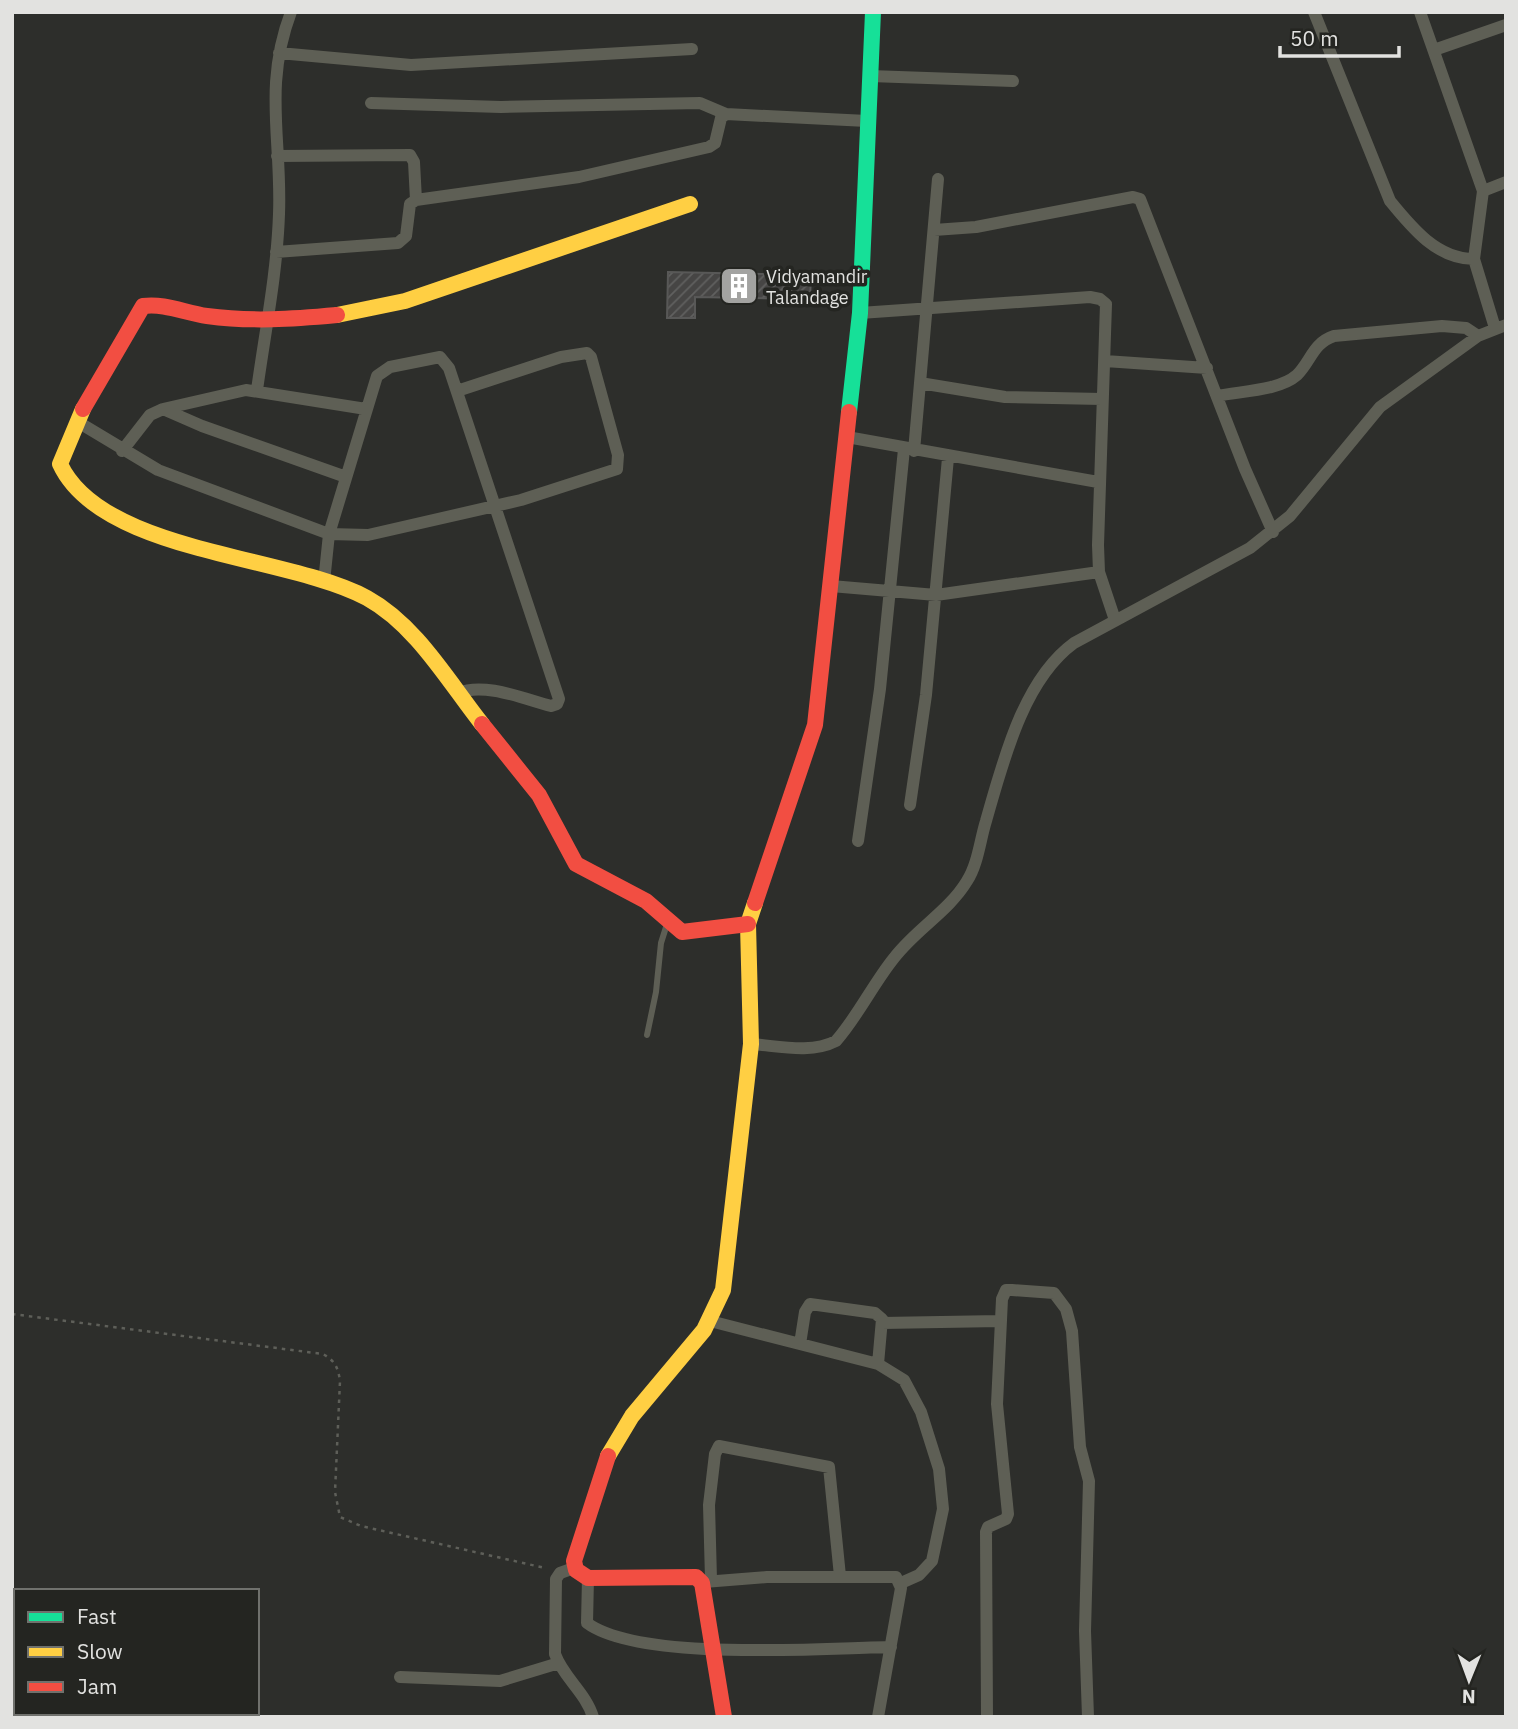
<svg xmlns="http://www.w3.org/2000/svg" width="1518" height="1729" font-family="'IBM Plex Sans',sans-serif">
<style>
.building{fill:url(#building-hatch);stroke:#585857;stroke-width:2}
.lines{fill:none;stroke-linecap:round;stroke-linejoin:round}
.path{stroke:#5e5f59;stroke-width:2.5;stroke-dasharray:3.5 5;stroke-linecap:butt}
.lane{stroke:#5e5f55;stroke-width:6}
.street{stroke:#5e5f55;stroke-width:12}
.fast{stroke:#16e098;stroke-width:16}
.slow{stroke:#ffcf43;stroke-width:16}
.jam{stroke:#f24e42;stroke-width:16}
.labels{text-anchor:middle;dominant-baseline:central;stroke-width:7;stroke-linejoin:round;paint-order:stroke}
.poi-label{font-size:18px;fill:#e2e2e0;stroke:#242521;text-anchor:start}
</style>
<defs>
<pattern id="building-hatch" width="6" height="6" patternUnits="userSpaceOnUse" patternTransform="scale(1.75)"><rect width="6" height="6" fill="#464544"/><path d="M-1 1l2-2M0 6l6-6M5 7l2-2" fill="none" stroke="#60605f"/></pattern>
</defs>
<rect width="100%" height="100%" fill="#2d2e2b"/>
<path class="building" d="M668,272L811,275L810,299L695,297V318H667Z"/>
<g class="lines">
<path class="path" d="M12,1314L323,1354C335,1361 338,1367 340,1381L335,1492L340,1517L361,1526L545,1568"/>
<path class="lane" d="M647,1035L656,992L661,943L667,924"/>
<path class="street" d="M1314,12L1390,201C1412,228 1437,259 1474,259L1495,328
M1420,12L1483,191L1474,259
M1434,50L1506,25
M279,53L411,65L692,49
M870,76L1013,81
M371,103L501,107L700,103L726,114
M277,156L410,155L414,162L416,200
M1483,191L1506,182
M934,230L976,227L1133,197L1140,199L1245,469L1273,532
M276,252L398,243L406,236L410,204L416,200L579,177L709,147L715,143L721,118L726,114L867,121
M860,313L1090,297L1100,299L1106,304L1098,545L1099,572L1115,620
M1105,361L1207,368
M920,383L1005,397L1102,399
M257,390C265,332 277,273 279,214C282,140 263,86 291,12
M1217,396C1240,391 1279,391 1297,375C1311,361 1313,343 1334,336L1442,326L1466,328L1478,336
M163,409L202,426L346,477
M78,422L158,470L329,534L368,535L521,500L617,469L618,455L591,357L587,353L561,357L457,391
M847,437L1098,482
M122,451L150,415L163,409L246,390L366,409
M914,451L938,179
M324,582L329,534L377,376L390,367L440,357L449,368L559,699L557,704L551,706C524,699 485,682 458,693
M831,586L936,595L1099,572
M910,805L926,695L948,458
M858,841L880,689L904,449
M751,1044C779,1046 811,1054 836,1041C858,1016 873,984 894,958C915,930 949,911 967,881C978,864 980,840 986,821C1003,762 1023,680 1074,643L1250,548L1290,516L1380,407L1478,336L1506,325
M710,1321L878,1364L904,1380L921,1412L939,1469L943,1509L932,1561L919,1575L901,1583
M882,1323L1000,1321
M800,1344L805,1312L810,1304L875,1313L882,1319L878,1364
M574,1568L560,1573L556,1579L555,1654C563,1677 586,1693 593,1717
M588,1578L587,1623C640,1662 823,1648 891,1647
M711,1579L709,1505L715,1454L719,1446L829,1467L840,1576
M704,1582L767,1577H896L901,1588L878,1717
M400,1677L500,1681L559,1663
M987,1717L986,1532L988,1527L1006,1519L1008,1514L997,1404L1002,1299L1006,1290H1012L1054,1293L1066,1309L1072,1331L1080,1447L1089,1481L1085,1631L1088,1717"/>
<path class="fast" d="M849,412L860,313L873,12"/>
<path class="slow" d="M337,315L405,301L690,204
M83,409L60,464C101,553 288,555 367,598C416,625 448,681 482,724
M608,1456L632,1416L704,1330L723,1290L751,1044L748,924L755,903"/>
<path class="jam" d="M83,409L143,306C165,303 185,313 207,316C251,322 293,319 337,315
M482,724L539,795L576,864L646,901L682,932L748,924
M755,903L815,725L849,412
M608,1456L574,1561L576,1570L588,1578L696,1577L702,1583L724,1717"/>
</g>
<defs>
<g id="building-square" transform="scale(2.0125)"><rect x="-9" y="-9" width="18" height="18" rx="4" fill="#a3a3a1" stroke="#242521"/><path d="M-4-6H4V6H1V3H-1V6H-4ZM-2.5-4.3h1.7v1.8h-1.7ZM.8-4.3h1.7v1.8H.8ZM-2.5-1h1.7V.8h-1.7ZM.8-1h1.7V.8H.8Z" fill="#fff"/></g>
</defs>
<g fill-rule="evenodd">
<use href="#building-square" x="739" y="286"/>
</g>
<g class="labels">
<g class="poi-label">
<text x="766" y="276">Vidyamandir<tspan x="766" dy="21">Talandage</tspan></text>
</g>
</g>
<rect width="1518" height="1729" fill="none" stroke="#e2e2e0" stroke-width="28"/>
<rect x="14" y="1589" width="245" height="126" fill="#242521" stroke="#70716d" stroke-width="2"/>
<rect x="28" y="1612" width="35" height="10" fill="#16e098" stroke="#70716d" stroke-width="2"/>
<text x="77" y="1624" font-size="21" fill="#e2e2e0">Fast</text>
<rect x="28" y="1647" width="35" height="10" fill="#ffcf43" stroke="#70716d" stroke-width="2"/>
<text x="77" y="1659" font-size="21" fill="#e2e2e0">Slow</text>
<rect x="28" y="1682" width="35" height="10" fill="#f24e42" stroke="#70716d" stroke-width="2"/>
<text x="77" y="1694" font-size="21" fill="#e2e2e0">Jam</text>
<g transform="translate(1469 1680) rotate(181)" stroke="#242521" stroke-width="5" paint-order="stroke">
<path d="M0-5L12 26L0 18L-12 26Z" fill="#e2e2e0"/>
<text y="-10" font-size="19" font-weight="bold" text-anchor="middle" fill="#e2e2e0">N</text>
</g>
<path d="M1280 46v10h119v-10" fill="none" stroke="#e2e2e0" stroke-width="3.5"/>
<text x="1290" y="46" font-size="21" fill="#e2e2e0" stroke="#242521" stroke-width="5" paint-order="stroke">50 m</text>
</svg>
